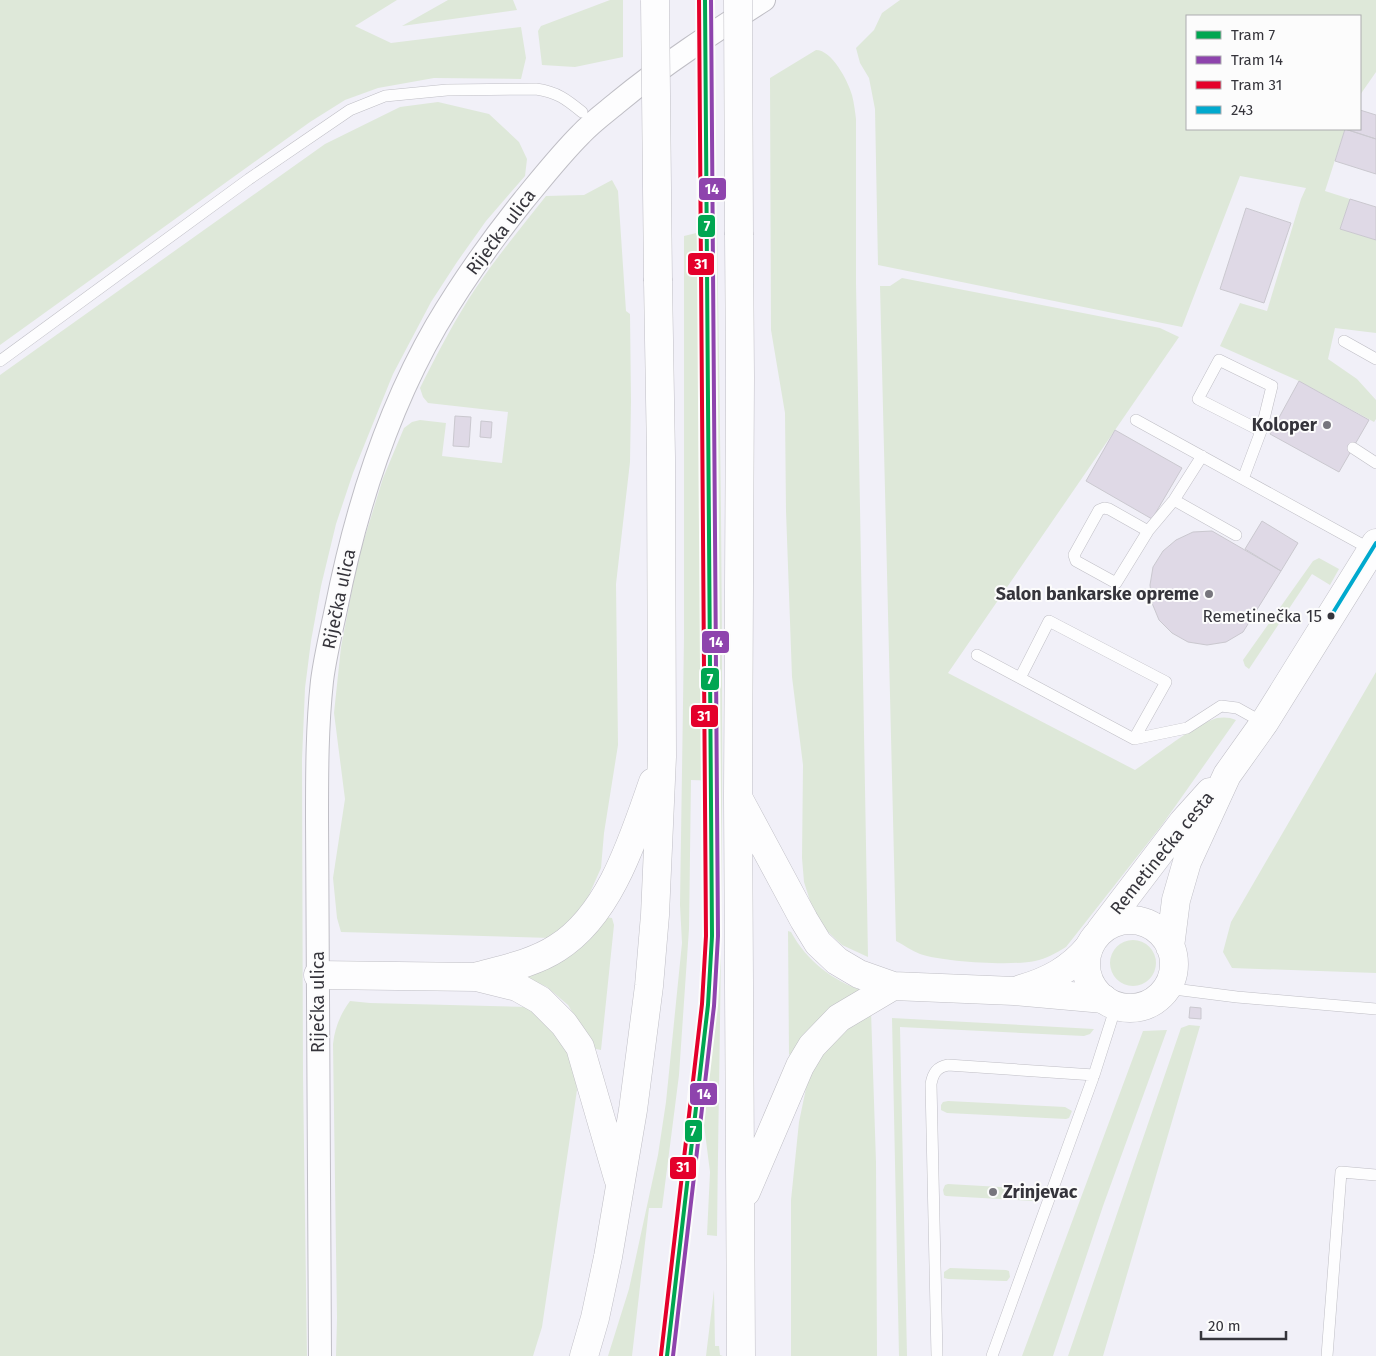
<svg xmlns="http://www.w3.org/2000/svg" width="1376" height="1356" font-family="'Fira Sans',sans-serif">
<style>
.green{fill:#dee8d9}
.building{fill:#dfd9e6;stroke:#cac8cf}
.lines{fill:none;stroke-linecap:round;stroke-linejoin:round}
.service-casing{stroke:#bfbec5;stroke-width:12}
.minor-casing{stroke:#bfbec5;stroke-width:24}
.tertiary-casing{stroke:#bfbec5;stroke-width:29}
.secondary-casing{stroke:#bfbec5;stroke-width:29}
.service{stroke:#fdfdfe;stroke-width:11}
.minor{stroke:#fdfdfe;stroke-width:22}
.tertiary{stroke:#fdfdfe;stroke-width:28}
.secondary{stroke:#fdfdfe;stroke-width:28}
.secondary-bridge-casing{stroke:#bfbec5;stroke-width:29;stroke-linecap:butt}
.secondary-bridge{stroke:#fdfdfe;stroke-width:28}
.bus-1-casing{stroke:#fcfcfc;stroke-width:8}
.bus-1{stroke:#00a9ce;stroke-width:4}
.tram-1-casing{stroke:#fcfcfc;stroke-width:8}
.tram-2-casing{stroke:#fcfcfc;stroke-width:8}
.tram-3-casing{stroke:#fcfcfc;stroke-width:8}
.tram-1{stroke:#00a651;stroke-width:4}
.tram-2{stroke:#8e44ad;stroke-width:4}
.tram-3{stroke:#e4002b;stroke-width:4}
.poi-dot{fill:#77767d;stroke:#fcfcfc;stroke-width:2}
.bus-dot{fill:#35343b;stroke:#fcfcfc;stroke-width:2}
.labels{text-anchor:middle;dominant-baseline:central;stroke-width:4;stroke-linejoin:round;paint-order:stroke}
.bus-label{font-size:17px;fill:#35343b;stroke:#fcfcfc;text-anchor:end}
.street-label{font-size:18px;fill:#35343b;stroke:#fcfcfc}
.poi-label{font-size:18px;font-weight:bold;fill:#35343b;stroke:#fcfcfc;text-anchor:end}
.line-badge{stroke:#fcfcfc;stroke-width:2}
.badge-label{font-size:14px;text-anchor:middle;font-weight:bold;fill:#fff}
</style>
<rect width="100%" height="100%" fill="#f1f0f8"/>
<path class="green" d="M0,0H397L355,26L391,43L521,27L526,58L521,79L434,78L378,88L345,100L310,122L0,345Z
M448,0H513L517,10L402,26Z
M610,0H623V57L575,67L542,65L538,31L541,26Z
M900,0H1376V72L1360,95V16H1187V129H1345L1325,191L1350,199L1340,229L1376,240V333L1335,328L1328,359L1357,379L1376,400V419L1374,422L1299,381L1220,346L1240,303L1267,311L1301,199L1306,188L1240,176L1182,327L878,265L875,109L869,78L860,63L856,48L874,30L882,13Z
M816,50C832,50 848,81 852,95C854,103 855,111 856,119V283L868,957L842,945L825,929L811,904L804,882L802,858L803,765L792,677L786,511L785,413L771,330L770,78Z
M438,102L489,114L519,142L527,159L525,176L486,221L457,262L431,302L393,374L353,473L336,524L321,586L311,641L305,688L302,759L303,1075L307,1356H0V375L325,144L400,107Z
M612,180L618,191L626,311L630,314L631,401L630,462L616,584L618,745L604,833L601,868L589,895L575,917L551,938L341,932L337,918L333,878L345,799L334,713L341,647L358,559L383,478L404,428L412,422L420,420L446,423L442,456L502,463L508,412L428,403L423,397L420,388C435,358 450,329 468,300C491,264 519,230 546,196L584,195Z
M717,228C721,466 724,705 721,943C720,1040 718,1138 717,1236L707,1235L710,1172L703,1117L717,944V781L691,780L689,929L679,1075L662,1208H649L632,1356H608L629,1289L658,1155L666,1102L682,943L680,905L684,637V236Z
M902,278L1160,328L1179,337L948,673L1135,770C1157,755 1192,726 1217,718C1223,717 1230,717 1236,720L1162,825L1066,947C1056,953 1046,959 1035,961C1011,966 943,962 920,954C912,951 904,945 896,941L880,286H890Z
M1319,558L1339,569L1330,585L1312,574L1249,669L1245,666L1243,660L1313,561Z
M1376,672V973L1232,968L1223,952L1231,922Z
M605,917L612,918L614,925L601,1050L596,1049L592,1044L568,1005L547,987L523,976Z
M788,931L791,932C807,961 832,980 863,991L789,1055Z
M1110 963a23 23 0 1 1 46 0a23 23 0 1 1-46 0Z
M350,1001L370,1003L526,1007C545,1021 567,1038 573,1063C575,1071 576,1081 577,1090L542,1327L533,1356H336L337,1318L333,1044C335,1027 340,1015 350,1001Z
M871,1011L876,1162L877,1356H791V1200L799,1122L809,1074L839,1031Z
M892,1018L1094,1029L1090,1034L1084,1036L900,1027L907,1356H899Z
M1189,1025L1200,1026L1103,1356H1068L1181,1028Z
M1167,1030L1103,1206L1053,1356H1022L1143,1031Z
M948,1101L1065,1107L1072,1111L1069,1118L1066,1119L947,1113L941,1110V1105L943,1102Z
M948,1184L1035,1189L1040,1191V1197L1037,1201H1034L946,1196L944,1195L943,1190L945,1185Z
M950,1268L1006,1270L1009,1271L1010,1277L1007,1281H1004L948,1279L944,1278V1272Z
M714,1290L715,1346H719L720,1355L723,1356H706Z"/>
<path class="building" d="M1360,110L1376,115V139L1345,129H1360Z
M1345,129L1376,139V174L1335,161Z
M1350,199L1376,207V240L1340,229Z
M1246,208L1291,223L1264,303L1220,289Z
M1299,381L1369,420L1339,472L1270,434Z
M455,416L471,417L469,447L453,446Z
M481,421L492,422L491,438L480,437Z
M1115,430L1182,468L1152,519L1086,481Z
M1262,521L1298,543L1281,571L1245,549Z
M1212,531L1281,571L1243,632L1226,642L1207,645L1188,642L1172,633L1159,620L1152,603L1150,585L1153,567L1163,551L1176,540L1193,532Z
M1190,1007L1201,1008V1019L1189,1018Z"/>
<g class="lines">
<g class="service-casing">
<path id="service" d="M1344,341L1376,359
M0,361L249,179L350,110L385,96L447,90L536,89C557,92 566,99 582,112
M1136,420L1372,550
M1353,448L1376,463
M1243,479L1261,431L1272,386L1219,360L1198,399L1261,431
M1174,500L1236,535
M1148,531L1109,509L1104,508L1099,510L1074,555L1076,561L1116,583L1148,531L1174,500L1202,456
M977,655L1020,678
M1134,739L1166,682L1049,621L1020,678L1134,739L1187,728L1221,706L1237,708L1264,723
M1166,988L1237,997L1376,1009
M937,1356L931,1084C933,1073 937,1067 948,1065L1094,1075
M992,1356L1094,1075L1116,1006
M1327,1356L1341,1172L1376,1175"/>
</g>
<g class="minor-casing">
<path id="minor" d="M320,1356L317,819C317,773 317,727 322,681C325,657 331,633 336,609C355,513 387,411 436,326C462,282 491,241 523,201C542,178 560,155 581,134C592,122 606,112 618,102C664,64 714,32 764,0"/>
</g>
<g class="tertiary-casing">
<path id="tertiary" d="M1086 964a44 44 0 1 1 88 0a44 44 0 1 1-88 0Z
M1100,931L1183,822L1210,792
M1170,947L1176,900L1187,862L1227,775L1264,723L1376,543"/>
</g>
<g class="secondary-casing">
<path id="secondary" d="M739,235L740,377L738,797L741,1356
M740,801L804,920L818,943L837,961L859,974L893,986L1014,991L1104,999
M318,975L476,977L517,987L540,1000L564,1024L580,1047L618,1178
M478,976C504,969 534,963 557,948C610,915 633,839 653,782
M1021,989C1048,981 1070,970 1089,947
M746,1192L800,1066L812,1046L839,1018L893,986
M584,1356L595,1318L608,1257L633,1110L649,986L655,915L662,757L661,457L658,281"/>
</g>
<use href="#service" class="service"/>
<use href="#minor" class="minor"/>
<use href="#tertiary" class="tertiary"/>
<use href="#secondary" class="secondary"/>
<g class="secondary-bridge-casing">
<path id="secondary-bridge" d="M655,0L658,281
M738,0L739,235"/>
</g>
<use href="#secondary-bridge" class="secondary-bridge"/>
<g class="bus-1-casing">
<path id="bus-1" d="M1331,616L1376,543"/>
</g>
<use href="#bus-1" class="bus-1"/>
<g class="tram-1-casing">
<path id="tram-1" d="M667,1356L708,1005L712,936L705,0"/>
</g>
<g class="tram-2-casing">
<path id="tram-2" d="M673,1356L714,1006L718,936L711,0"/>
</g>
<g class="tram-3-casing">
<path id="tram-3" d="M661,1355L702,1004L706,936L699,0"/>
</g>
<use href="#tram-1" class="tram-1"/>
<use href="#tram-2" class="tram-2"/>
<use href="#tram-3" class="tram-3"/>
</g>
<g class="poi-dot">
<circle cx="1327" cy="425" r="5"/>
<circle cx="1209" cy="594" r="5"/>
<circle cx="993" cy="1192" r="5"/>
</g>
<circle class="bus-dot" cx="1331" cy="616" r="4.5"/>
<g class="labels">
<g class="bus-label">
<text x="1322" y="616">Remetinečka 15</text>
</g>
<g class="street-label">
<text transform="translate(501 232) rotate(-53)">Riječka ulica</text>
<text transform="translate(339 599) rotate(-78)">Riječka ulica</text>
<text transform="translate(1162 853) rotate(-51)">Remetinečka cesta</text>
<text transform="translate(318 1002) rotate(-90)">Riječka ulica</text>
</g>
<g class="poi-label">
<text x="1317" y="425">Koloper</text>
<text x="1199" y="594">Salon bankarske opreme</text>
<text x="1003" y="1192" text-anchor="start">Zrinjevac</text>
</g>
</g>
<g class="line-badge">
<rect x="698" y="177" width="29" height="24" rx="5" fill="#8e44ad"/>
<rect x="697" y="214" width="19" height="24" rx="5" fill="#00a651"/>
<rect x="687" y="252" width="28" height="24" rx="5" fill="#e4002b"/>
<rect x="701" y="630" width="29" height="24" rx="5" fill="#8e44ad"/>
<rect x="700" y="667" width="20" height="24" rx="5" fill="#00a651"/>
<rect x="690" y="704" width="29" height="24" rx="5" fill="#e4002b"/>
<rect x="689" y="1082" width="29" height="24" rx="5" fill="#8e44ad"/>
<rect x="684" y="1119" width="19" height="24" rx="5" fill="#00a651"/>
<rect x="669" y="1156" width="28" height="24" rx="5" fill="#e4002b"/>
</g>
<g class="badge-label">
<text x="712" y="194">14</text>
<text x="707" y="231">7</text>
<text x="701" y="269">31</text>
<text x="716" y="647">14</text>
<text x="710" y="684">7</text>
<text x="704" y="721">31</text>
<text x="704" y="1099">14</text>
<text x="693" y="1136">7</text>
<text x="683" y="1172">31</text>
</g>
<rect x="1186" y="15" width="175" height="115" fill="#fcfcfc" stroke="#acacaf"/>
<rect x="1196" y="31" width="25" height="8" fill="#00a651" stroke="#acacaf"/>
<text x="1231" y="40" font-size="15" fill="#35343b">Tram 7</text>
<rect x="1196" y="56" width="25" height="8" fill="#8e44ad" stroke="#acacaf"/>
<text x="1231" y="65" font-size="15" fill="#35343b">Tram 14</text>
<rect x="1196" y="81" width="25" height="8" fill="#e4002b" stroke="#acacaf"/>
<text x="1231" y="90" font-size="15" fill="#35343b">Tram 31</text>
<rect x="1196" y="106" width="25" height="8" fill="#00a9ce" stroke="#acacaf"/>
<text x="1231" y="115" font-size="15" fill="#35343b">243</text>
<path d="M1201 1331v8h85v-8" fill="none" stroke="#35343b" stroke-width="2.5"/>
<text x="1208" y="1331" font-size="15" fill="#35343b" stroke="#fcfcfc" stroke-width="4" paint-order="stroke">20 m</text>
</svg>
